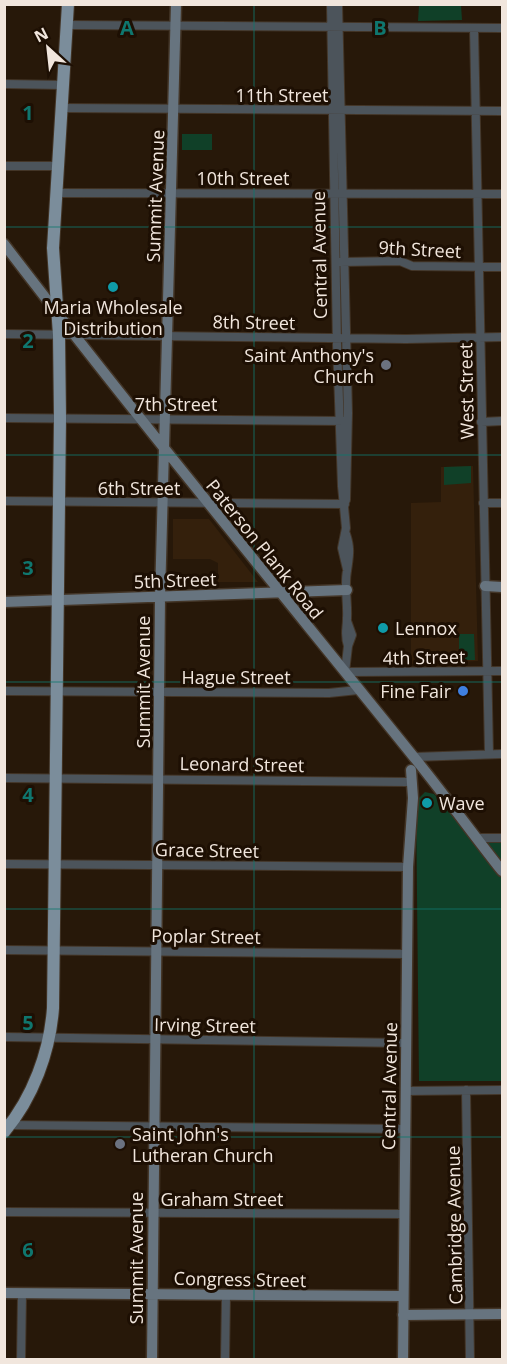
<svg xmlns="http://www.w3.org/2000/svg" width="507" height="1364" font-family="'Open Sans',sans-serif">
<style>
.built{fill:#34200c}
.green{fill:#104028}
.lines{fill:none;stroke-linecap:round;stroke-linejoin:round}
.street-casing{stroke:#433527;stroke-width:10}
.secondary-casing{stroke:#433527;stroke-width:13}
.primary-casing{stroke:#433527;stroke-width:14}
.street{stroke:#4c545b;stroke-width:8}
.secondary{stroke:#67747f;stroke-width:10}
.primary{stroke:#7b8d9b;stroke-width:12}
.grid{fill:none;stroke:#0f766e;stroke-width:1.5;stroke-opacity:0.55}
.culture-dot{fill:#0f9aa8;stroke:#1d0f03;stroke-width:2}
.worship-dot{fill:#6b7280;stroke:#1d0f03;stroke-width:2}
.shop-dot{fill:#3f7fe0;stroke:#1d0f03;stroke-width:2}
.labels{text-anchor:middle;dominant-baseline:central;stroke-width:6;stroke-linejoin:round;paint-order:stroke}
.street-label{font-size:18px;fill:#f1e6dd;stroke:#1d0f03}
.poi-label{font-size:18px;fill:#f1e6dd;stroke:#1d0f03;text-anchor:start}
.grid-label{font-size:20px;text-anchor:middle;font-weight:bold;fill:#0f766e;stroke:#1d0f03;stroke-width:6;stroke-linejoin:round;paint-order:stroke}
</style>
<rect width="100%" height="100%" fill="#271809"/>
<path class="built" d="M473,466L478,661L411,664V503L441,502V467Z
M173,519H209L258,582H218V563L210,559H173Z"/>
<path class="green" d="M419,5H461L462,20L418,21Z
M182,134H212V150H182Z
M471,466V483L444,485V467Z
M459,634H474L475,660H459Z
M425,792L434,794L477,842L502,841V1081H419L416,801Z"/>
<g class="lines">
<g class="street-casing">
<path id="street" d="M331,4L337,345L342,486L346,528L342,548L347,569
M338,4L348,413L346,500
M67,25L502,28
M474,29L489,754
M4,84L63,85
M61,108L502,111
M4,166H57
M55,193L502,194
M340,262L400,261L412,266L502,267
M4,334L406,339L502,337
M4,418L345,421
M481,422L502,421
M4,501L345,504
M483,503H502
M346,534C351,549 349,556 347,571C344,586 348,603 347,618C347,630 344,634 348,646
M347,621L352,635L348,646L345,672L502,671
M4,691L329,693L358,690
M414,757L502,754
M4,778L407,782
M476,838H502
M4,864L408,867
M4,950L407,954
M4,1037L406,1043
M466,1090L470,1360
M405,1091L502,1090
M7,1125L404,1129
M4,1212L404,1214
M21,1360L22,1294
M225,1360L226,1296"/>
</g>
<g class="secondary-casing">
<path id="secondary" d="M4,244C137,418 276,586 413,756C444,794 472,833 502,871
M485,586L502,587
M4,602L347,590
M4,1293L403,1296
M403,1315L502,1314
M152,1360L160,597L176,4
M403,1360L408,867L413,798L411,770"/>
</g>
<g class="primary-casing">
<path id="primary" d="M4,1132C33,1098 50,1051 53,1008L60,418L59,335L53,248L68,4"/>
</g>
<use href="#street" class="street"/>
<use href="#secondary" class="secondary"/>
<use href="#primary" class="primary"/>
</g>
<path class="grid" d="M254,4V1360M4,227H502M4,455H502M4,682H502M4,909H502M4,1137H502"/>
<g class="culture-dot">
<circle cx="113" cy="287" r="6"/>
<circle cx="383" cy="628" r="6"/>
<circle cx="427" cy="803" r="6"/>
</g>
<g class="worship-dot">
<circle cx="386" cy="365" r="6"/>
<circle cx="120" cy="1144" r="6"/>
</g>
<circle class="shop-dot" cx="463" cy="691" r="6"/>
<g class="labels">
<g class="street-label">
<text x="282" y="95">11th Street</text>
<text x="243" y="178">10th Street</text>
<text transform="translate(155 196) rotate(-88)">Summit Avenue</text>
<text transform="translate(420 249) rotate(3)">9th Street</text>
<text transform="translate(319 255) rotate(-91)">Central Avenue</text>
<text transform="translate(254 322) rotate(1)">8th Street</text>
<text transform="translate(466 391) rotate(-91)">West Street</text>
<text x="176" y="404">7th Street</text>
<text x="139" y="488">6th Street</text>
<text transform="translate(265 549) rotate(51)">Paterson Plank Road</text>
<text transform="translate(175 580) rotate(-2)">5th Street</text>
<text transform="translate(424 657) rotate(-1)">4th Street</text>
<text x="236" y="677">Hague Street</text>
<text transform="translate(143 682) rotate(-90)">Summit Avenue</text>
<text transform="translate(242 764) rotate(1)">Leonard Street</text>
<text transform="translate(207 850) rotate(1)">Grace Street</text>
<text transform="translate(206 936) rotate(1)">Poplar Street</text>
<text transform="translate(205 1025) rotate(1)">Irving Street</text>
<text transform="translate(389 1086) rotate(-89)">Central Avenue</text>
<text x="222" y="1199">Graham Street</text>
<text transform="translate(454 1225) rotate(-91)">Cambridge Avenue</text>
<text transform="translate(136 1258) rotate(-90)">Summit Avenue</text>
<text transform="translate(240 1279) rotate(1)">Congress Street</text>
</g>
<g class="poi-label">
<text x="113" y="307" text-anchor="middle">Maria Wholesale<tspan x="113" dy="21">Distribution</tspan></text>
<text x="374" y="355" text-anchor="end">Saint Anthony's<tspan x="374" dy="21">Church</tspan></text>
<text x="395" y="628">Lennox</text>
<text x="451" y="691" text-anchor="end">Fine Fair</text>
<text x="439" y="803">Wave</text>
<text x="132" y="1134">Saint John's<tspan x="132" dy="21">Lutheran Church</tspan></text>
</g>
</g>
<g class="grid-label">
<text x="127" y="35">A</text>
<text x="380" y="35">B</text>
<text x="28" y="120">1</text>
<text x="28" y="348">2</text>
<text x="28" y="575">3</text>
<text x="28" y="802">4</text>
<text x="28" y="1030">5</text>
<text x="28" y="1257">6</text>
</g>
<rect width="507" height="1364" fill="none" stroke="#f1e6dd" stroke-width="12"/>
<g transform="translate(48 48) rotate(333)" stroke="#1d0f03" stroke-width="4.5" paint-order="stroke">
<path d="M0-4.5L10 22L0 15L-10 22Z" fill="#f1e6dd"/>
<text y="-9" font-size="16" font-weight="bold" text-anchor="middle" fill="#f1e6dd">N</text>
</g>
</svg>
